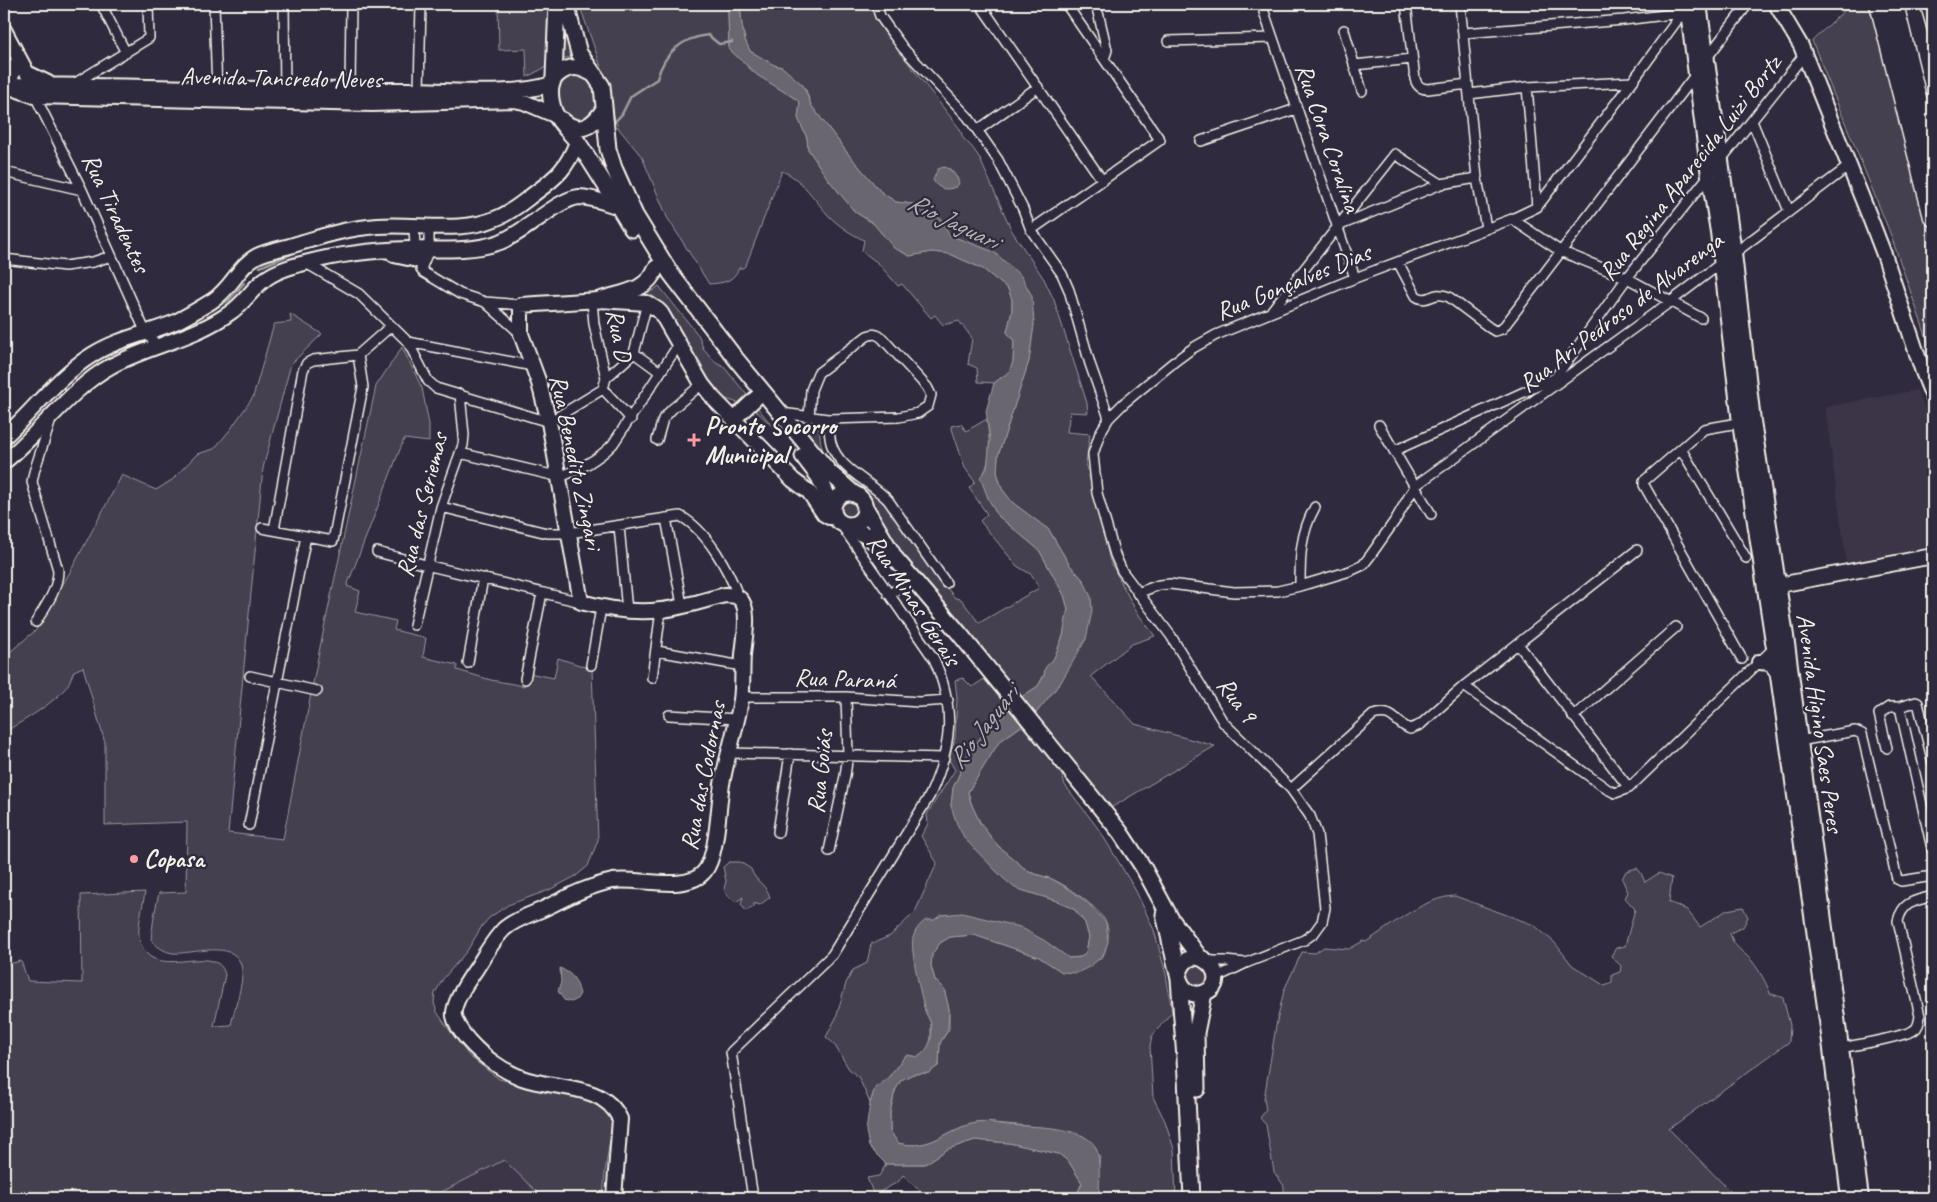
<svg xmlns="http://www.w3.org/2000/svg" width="1937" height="1202" font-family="Caveat,sans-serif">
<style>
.built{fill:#3b3647}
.green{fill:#454050;stroke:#9c989c;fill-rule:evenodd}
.water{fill:#6a6670;stroke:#a19ea0}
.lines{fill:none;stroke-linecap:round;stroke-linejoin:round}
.stream{stroke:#a19ea0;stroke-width:2.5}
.street-casing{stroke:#f4f1e8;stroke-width:12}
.secondary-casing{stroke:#f4f1e8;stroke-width:18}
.primary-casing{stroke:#f4f1e8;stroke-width:19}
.highway-casing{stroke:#f4f1e8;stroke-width:21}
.street{stroke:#2f2a3d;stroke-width:9}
.secondary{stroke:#2f2a3d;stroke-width:14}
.primary{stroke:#2f2a3d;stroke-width:15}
.highway{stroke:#2f2a3d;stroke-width:18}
.poi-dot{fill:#ff9aa2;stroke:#2f2a3d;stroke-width:2}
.labels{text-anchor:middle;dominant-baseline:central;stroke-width:4.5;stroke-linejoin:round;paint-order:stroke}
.street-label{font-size:25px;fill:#f4f1e8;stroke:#2f2a3d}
.poi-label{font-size:25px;font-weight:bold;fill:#f4f1e8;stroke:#2f2a3d;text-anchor:start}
.water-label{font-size:26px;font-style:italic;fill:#b6b2b2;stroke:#2f2a3d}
</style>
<rect width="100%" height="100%" fill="#2f2a3d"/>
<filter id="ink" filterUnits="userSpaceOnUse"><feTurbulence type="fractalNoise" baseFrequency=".02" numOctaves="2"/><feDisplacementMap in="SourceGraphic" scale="10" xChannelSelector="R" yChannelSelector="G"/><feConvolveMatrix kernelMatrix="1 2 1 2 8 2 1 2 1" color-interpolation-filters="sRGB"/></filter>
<g filter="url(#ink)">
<path class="built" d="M1917,390L1933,428V549L1847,567L1825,407Z
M505,1160L543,1198H430Z"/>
<path class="green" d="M498,4H552L551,62L544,68L527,77L526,49L499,50Z
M564,4L577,56L559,59Z
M579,4H723L728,10L729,49L757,75L796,99L800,103L798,118L807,138L808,149L828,179L855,212L873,223L894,248L910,256L932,252L950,254L983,269L1008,289L1012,299V311L1007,332L1014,341L1013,362L1009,372L994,383L978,382L977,368L968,364L972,338L959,321L943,325L935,315L931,318L902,284L898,286L879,264L862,251L864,240C851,234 839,226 829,216C814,200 803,179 782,171L746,265L743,268H739C733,282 723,283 709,284L667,217L642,157L619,129L615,120L605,78Z
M740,4H872L876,19L884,32L960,129L963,138L972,147L979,157L1012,231L1044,279L1054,300L1087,403L1088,413L1070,412L1067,432L1090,434L1086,463L1110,561L1136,611L1155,636L1132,644L1091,676L1135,724L1215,746L1109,809L1032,718L1061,682L1084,581L1069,564L1049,530L1013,503L1002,489L997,472L998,456L1029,361L1034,324L994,252L949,235L913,204L896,202L881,192L849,155L811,105L806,90L782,67L774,65L750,51L745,40L742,26ZM944,167L950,169L958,179L956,187C947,189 942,189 935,183Z
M1851,4H1870L1933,241V356L1890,233L1812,41Z
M574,74L581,75L594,84L600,103L591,119L577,122L562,113C557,96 553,83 574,74Z
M659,286L699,336L703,348L716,363L724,367L775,429L753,408L720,397L660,303L648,296L639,295L652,291Z
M290,314L322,334L291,364L263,468L228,833L283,839L320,647L376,386L402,347L422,388L429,424V442L404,439L347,586L360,591L355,612L396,621L394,630L426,638L423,657L457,665V670L491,680L524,686L529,673L554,678L558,658L592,669L598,840L588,866L576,876L549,890L508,905L489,918L482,926L467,951L443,979L435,993L434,1003L437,1012L445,1024L469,1056L499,1079L601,1104L607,1108L613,1120L605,1172L603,1198H543L504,1160L430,1198H4V965L21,961L28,981L82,983L81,895L145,892C143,907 136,928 140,942C151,978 198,951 217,963C222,966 224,970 225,975L214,1026L231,1025C234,1009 241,992 242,976C244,935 194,955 173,953C164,952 156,946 151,939L154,916L159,893L186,892L187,822L105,825V743L83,667L74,671C72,676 70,681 67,686C56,702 22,722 4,732V657L36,630L70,572L122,475L156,490L172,480L197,454L214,449L230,430L253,397L274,324L291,322Z
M987,419C989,438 993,461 981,477L997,515L1039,550L1064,595L1068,609L1063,636L1054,658L1046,668L1044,675L1038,686L1017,700L884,531L869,499L863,491L834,474L802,429L810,423L817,424C822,433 818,444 825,454C839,474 865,481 882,499C894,512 903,529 913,543C926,562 941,580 955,598L961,599L979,623L1039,588L1032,575L1017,566L980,521L987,514L969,488L975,482L965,468L951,426L961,424L966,431Z
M839 509a10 10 0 1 1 20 0a10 10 0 1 1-20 0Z
M963,678L972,687L984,679L1008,707L1003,717L992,722L968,755L953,788L951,806L1015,888L1060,902L1075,910L1085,923L1089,937L1086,953L1081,957L1069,958L950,915H941L913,951L925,1011L931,1023V1040L926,1052L918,1057L906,1055L887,1079L875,1088L870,1103L859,1078L849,1069L834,1044L826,1037L836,1018L846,983L853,970L867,963L871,944L890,936L915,912L937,863L921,836L928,824L927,814L955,770L949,760L955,738L957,698L955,680Z
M1023,725L1061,773L1065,785L1100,831L1136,891L1154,930L1166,974L1172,1012L1152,1036L1150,1046L1153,1097L1165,1121L1174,1149L1176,1198H1099L1098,1170L1100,1157C1095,1151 1089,1142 1083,1136C1075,1130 990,1121 977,1123C948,1127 932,1152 898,1143L890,1131V1112L895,1091L901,1080L913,1074L929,1073L939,1065L940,1043L949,1029V1009L944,989L935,980L931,966L932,954L940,943L950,937L974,935L1039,957L1062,972L1103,956C1107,946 1111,933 1106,922C1098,907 1068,886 1052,879C1044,876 1034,875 1027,870C1000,851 976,826 968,792L999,742Z
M729,862H740L751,869C755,882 766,884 770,897L760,905L754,903V907L746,911L741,904L743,897L736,902L727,895L724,889L726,881L723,867Z
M1637,868L1641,873L1645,882L1659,873L1672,878L1669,902L1687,910L1700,927L1727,910L1743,907L1748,917L1743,927L1730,933C1733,947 1743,951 1752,961C1759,970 1766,982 1770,993L1783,998L1790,1025L1789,1042L1669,1129L1737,1198H1284V1186L1274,1172L1266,1125L1260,1118L1266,1110L1264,1099L1276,1026L1284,990L1302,952L1315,953L1324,947L1349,949L1363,941L1366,942C1391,926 1424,897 1455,896L1534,925L1555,943L1572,965L1605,986L1612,983V975L1620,972L1621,966L1611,956L1616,948L1625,946L1635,909L1625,898L1628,892L1622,879L1626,871Z
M1196,965L1204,966L1211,980L1195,991L1185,977L1189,969Z
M975,1140L1009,1143L1059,1154L1069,1162L1082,1183L1078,1192L1070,1198H918L922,1193L903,1175L898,1182L874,1195L867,1178L879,1176L886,1164H925L948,1149Z"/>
<path class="water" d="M723,4H740L742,26L745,40L750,51L774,65L782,67L803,85L811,105L849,155L881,192L896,202L913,204L941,219L949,235L994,252L1021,276L1032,296L1034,324L1029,361L998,456L997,472L1002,489L1013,503L1049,530L1069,564L1084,581L1091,597L1092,611L1086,639L1061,682L1032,718L999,742L968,792L971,803L980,823L998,846L1029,872L1052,879L1071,890L1091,906L1106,923L1108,942L1103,956L1089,967L1077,973L1062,972L1039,957L974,935L950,937L940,943L932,954L931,966L935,980L944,989L949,1009L948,1030L940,1043L939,1065L929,1073L913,1074L901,1080L895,1091L890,1112V1131L898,1143C932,1152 948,1127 977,1123C987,1121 998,1124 1008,1125C1031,1127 1081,1125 1095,1146C1101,1154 1099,1186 1099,1198H1070L1078,1192L1082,1183L1069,1162L1059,1154L1009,1143L975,1140L948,1149L925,1164H886L869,1147L866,1131L870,1103L875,1088L887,1079L906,1055L918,1057C930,1049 933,1038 931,1024C930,1019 926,1015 925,1010C921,996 910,950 913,938C915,930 920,924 926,920H934L941,915L962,913L1020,927L1045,941L1069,958L1081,957L1086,952L1089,937L1085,923L1075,910L1060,902L1015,888L1004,879L965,839L957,824L951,806L953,788L968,755L992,722L1003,717L1008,707L1017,700L1038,686L1044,675L1045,668L1054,658L1063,636L1068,609L1064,595L1039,550L997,515L988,498L980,477L987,469L990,440L986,411L994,383L1009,372L1013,362L1014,341L1007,332L1012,311V299L1008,289L983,269L950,254L932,252L910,256L894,248L873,223L855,212L828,179L808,149L807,138L798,118L800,103L796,99L757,75L729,49L728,10Z
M944,167C952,169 957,176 959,184C950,192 938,190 933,180L938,169Z
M560,968C574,975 576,979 580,994L576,1000L571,1002L564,1000L558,991L561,982Z"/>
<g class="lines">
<path class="stream" d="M611,126L622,114L631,96L657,79C664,53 682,38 708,35L719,44L732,42
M572,167L577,162
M383,233H398
M260,267L301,250L348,237
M201,316L229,300L244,283
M159,337L169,332"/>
<g class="street-casing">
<path id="street" d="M101,4L126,53
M214,4L217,92
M284,4L285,93
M876,4L880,16L887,26L903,48L968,117L998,160L1023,209L1031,230L1062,274L1069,290L1090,364L1109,418
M980,4L1102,180
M1096,4L1107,50L1104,59
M1406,4L1415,79C1417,86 1421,89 1428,89L1468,84
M1460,4L1477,178L1486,228
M1925,4L1933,32
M1264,12L1355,278
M1344,30L1362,91
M1464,33L1624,20L1681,13
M1168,41L1272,38
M1706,59L1748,4
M1354,65L1412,59
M72,85L149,38L148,4
M1527,87L1537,207
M350,90L351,4
M419,90L421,4
M1469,94L1527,87L1632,82
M35,96L82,190L146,333L159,347
M1752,121L1789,211
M978,130L1038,87
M1201,141L1296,109
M1720,161L1804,55
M4,172L82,190
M1512,219L1560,251L1627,278L1701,318
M414,225L415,249L423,272L460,294L485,302L521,334
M1338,226L1441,184L1477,178
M1031,230L1160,140L1066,4
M4,259L65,266L93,262L111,256
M1398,262L1416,296C1429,305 1432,289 1449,297L1490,328L1495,331L1502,329L1696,74
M306,263L359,294L408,342L428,381L436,388L549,422L603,389L606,378L634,353L647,303
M421,269L429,249V226
M592,301L594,324L606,378
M485,302L521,305
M1272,310L1395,154L1441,184
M408,342L533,366
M634,353L660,372
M1555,378L1627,278L1711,173
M603,389L631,419
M781,413L828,419L899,417L918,413L928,406L931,395L927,387L882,338C876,333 873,334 867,336L818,373L811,390L809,417
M828,419C829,427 829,435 831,443C838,469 870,481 888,500L946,583
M1379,425L1431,514
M657,440L663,419L672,409L702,384
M1681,449L1746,558
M1394,451L1555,378L1560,380
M460,453L560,477C579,469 598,460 613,444L679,344
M441,507L547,533H569L680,516C707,530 729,571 739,598
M666,518L682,605
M619,526L627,611
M262,528L333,541L363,387L358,355
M274,530L303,370L307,363L313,360L358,355L391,326
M377,552L426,565L581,602
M1300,586C1300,557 1300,534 1315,507
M1137,593L1159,585L1170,584L1234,592L1278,591L1300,586L1350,571L1363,565L1370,556L1396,519L1415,486L1670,302L1849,166
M888,594L915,581
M36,622C46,605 58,590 58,570L32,482L34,472L51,420
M414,625L441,507L463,445L464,435L460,394
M657,651L742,666
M1742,659L1644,485V481L1704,429L1744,422
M468,663L483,578
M591,665L601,608
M250,676L317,691
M652,678L661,610
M525,679L542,593
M1464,686L1607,789L1615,793L1629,788L1518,644
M741,697H846L919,702L948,700
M669,715L737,719
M1573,717L1676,627
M1799,741L1855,731L1862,734L1897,879L1901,881L1933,876
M1887,748L1879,714L1889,707H1901
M730,753L944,758
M1933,763L1918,703L1916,702L1902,706L1901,712L1933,853
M1629,788L1776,646
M1291,789L1373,715C1394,709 1393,722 1410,729L1420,725L1464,686L1637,550
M249,825L306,536
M778,832L790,754
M829,851L845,776L848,754L846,697
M1208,961H1225L1246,963
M1215,978L1246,963L1304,940L1314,933L1322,922L1325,908L1317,834L1310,816L1291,789L1223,722L1171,636L1122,571L1115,555L1097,493L1093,454L1100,433L1109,418L1124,403L1174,362L1193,348L1216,335L1355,278L1512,219L1537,207L1632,82L1689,4
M1836,1049C1850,1046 1905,1037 1914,1030C1919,1027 1919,1021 1920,1016L1898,921C1903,901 1915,901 1933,896
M753,1198L731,1052L832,955L930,795C952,746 956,709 934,659L842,526"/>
</g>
<g class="secondary-casing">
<path id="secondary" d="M1687,4L1709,176L1718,232L1740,423L1774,648L1831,1049L1849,1198
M1699,4L1734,253L1753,421L1786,636L1861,1198
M1776,4L1801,46L1870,218L1885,257L1923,372L1933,397
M4,30L27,73L48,83
M4,82L13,73L19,59
M4,85L35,96L372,104L514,100L524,102L557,116
M16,85C147,86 278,91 409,90C452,90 511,97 552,84
M394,255L417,260
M734,419L756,398
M4,437C34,410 58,376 92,355C117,339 146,334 173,323C186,317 199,309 212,301C232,288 239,265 257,256C267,251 279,249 290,246C319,237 347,228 378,226C417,223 460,234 497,218C512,212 523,202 535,193C557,177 567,168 577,142
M4,462C39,434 72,387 111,366C148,346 196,338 231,312C244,303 252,289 264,280C275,271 292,266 305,263C339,254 375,250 410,249C438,249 470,252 497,243C523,235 557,199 579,197C592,197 606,203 619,207
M1779,585L1933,556
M1759,662L1771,663L1777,672
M614,1198L620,1119C603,1082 555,1090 522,1078C503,1071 482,1056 469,1041C463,1034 456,1026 454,1016C452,1004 469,979 476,969C485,955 493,940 504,929C514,920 529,915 541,910C564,899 587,886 613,881C638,877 686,893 704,872C718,856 718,806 722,784C727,756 736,729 741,700C743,686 742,670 743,655C744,641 751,609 740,599C736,595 730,595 725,595C704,600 682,608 661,610C634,614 607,609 581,602L549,422L539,383L521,334V305L599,300L647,303L658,310L661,313L702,384L714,399L793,480L809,492L824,514L829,517H835"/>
</g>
<g class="primary-casing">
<path id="primary" d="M568,4L569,16L579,53L602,86L608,149L614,168L635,215L671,274L736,359L830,473L854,494
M595,75C586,70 578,65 567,69C548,76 548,93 554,111C558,122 569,132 577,141C596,169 614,199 632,229
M554,76L557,4
M562,120C579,136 593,126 604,109
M599,300C621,293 647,292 656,268
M803,456L819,477L832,507
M833 509a16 16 0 1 1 32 0a16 16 0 1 1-32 0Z
M865,507L895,558L959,633L1120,832L1143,867L1171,919L1200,958
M845,525L867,536L884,549
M1164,914L1179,979C1183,990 1192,997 1204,993C1237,980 1192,933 1179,973
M1179,979L1185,1058L1192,1198
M1197,1089L1196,1033L1204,993"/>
</g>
<g class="highway-casing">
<path id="highway" d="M1879,4L1933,217
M1894,4L1916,94L1933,153"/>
</g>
<use href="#street" class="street"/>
<use href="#secondary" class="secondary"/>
<use href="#primary" class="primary"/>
<use href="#highway" class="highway"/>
</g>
</g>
<g class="poi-dot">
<path d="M691.5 432.5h5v5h5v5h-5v5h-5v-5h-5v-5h5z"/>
<circle cx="134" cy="859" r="5"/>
</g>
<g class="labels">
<g class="street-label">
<text transform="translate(281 78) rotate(1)">Avenida Tancredo Neves</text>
<text transform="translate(1328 138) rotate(71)">Rua Cora Coralina</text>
<text transform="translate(1690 168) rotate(-52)">Rua Regina Aparecida Luizi Bortz</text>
<text transform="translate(116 213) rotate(65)">Rua Tiradentes</text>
<text transform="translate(1293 282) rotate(-22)">Rua Gonçalves Dias</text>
<text transform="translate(1621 312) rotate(-37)">Rua Ari Pedroso de Alvarenga</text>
<text transform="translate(619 335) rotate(80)">Rua D</text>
<text transform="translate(576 462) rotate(78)">Rua Benedito Zingari</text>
<text transform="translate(422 505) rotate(-76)">Rua das Seriemas</text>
<text transform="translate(914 600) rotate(57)">Rua Minas Gerais</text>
<text transform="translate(845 679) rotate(2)">Rua Paraná</text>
<text transform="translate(1237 700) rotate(54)">Rua 9</text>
<text transform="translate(1820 723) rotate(82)">Avenida Higino Saes Peres</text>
<text transform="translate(820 772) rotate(-84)">Rua Goiás</text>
<text transform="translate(703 776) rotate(-79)">Rua das Codornas</text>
</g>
<g class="poi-label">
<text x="705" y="426">Pronto Socorro<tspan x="705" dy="29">Municipal</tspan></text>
<text x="144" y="859">Copasa</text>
</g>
<g class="water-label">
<text transform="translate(953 221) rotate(26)">Rio Jaguari</text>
<text transform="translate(983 727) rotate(-52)">Rio Jaguari</text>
</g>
</g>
<rect width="1937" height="1202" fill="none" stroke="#2f2a3d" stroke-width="20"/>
<rect x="10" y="10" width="1917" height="1182" fill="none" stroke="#f4f1e8" stroke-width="2" filter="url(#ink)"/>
</svg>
